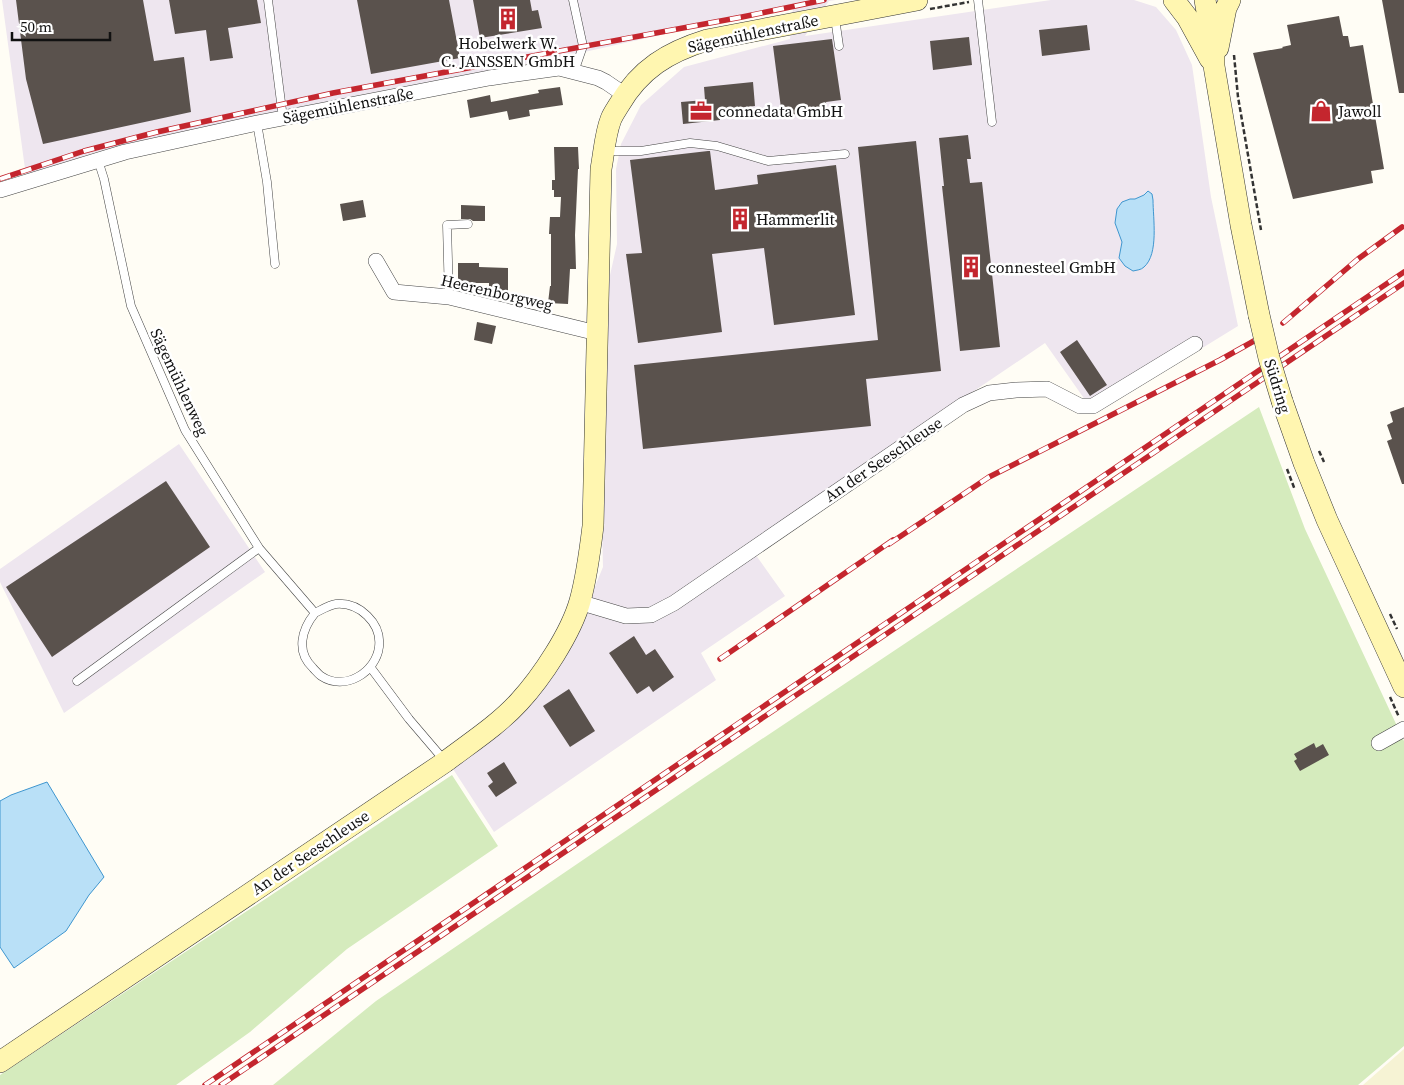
<svg xmlns="http://www.w3.org/2000/svg" width="1404" height="1085" font-family="'Source Serif 4',serif">
<style>
.industrial{fill:#eee6ef}
.farmland{fill:#f6f3d4}
.green{fill:#d5ebbd}
.water{fill:#b9e0f7;stroke:#3f96cf}
.building{fill:#5a524d}
.lines{fill:none;stroke-linecap:round;stroke-linejoin:round}
.lane-casing{stroke:#444;stroke-width:9}
.street-casing{stroke:#444;stroke-width:16}
.secondary-casing{stroke:#333;stroke-width:22}
.path{stroke:#333;stroke-width:2.5;stroke-dasharray:5 2.5;stroke-linecap:butt}
.lane{stroke:#fff;stroke-width:8}
.street{stroke:#fff;stroke-width:15}
.secondary{stroke:#fff6b0;stroke-width:21}
.rail-casing{stroke:#c4262e;stroke-width:5.5}
.rail{stroke:#fff;stroke-width:4;stroke-dasharray:11;stroke-linecap:butt}
.secondary-bridge-casing{stroke:#333;stroke-width:22;stroke-linecap:butt}
.secondary-bridge{stroke:#fff6b0;stroke-width:21}
.labels{text-anchor:middle;dominant-baseline:central;stroke-width:5;stroke-linejoin:round;paint-order:stroke}
.street-label{font-size:16px;fill:#111;stroke:#fff}
.poi-label{font-size:16px;fill:#111;stroke:#fff;text-anchor:start}
</style>
<rect width="100%" height="100%" fill="#fffdf5"/>
<path class="industrial" d="M2,0H836L829,1L805,36L1051,0H1134L1156,7L1176,30L1192,65L1211,197L1238,326L1095,414L1045,343L748,544L785,596L701,653L716,680L494,832L453,769L515,719L566,657L603,567L597,333L617,244L616,169L621,144L641,105L684,67L790,39L793,9L665,34L553,59L391,89L255,116L122,145L93,153L26,176Z
M179,444L265,572L64,713L0,582V569Z"/>
<path class="farmland" d="M1404,1049V1085H1363Z"/>
<path class="green" d="M1259,407L1305,529L1404,741V1046L1358,1085H273L376,1001L696,783Z
M452,775L498,846L347,949L250,1032L176,1085H0V1075Z"/>
<path class="water" d="M1148,191L1152,194L1153,200C1153,218 1159,254 1144,267C1141,270 1137,270 1133,271L1125,266L1119,258L1122,242L1115,223L1117,209L1122,202L1130,199H1135L1144,195Z
M47,782L104,877L89,895L66,931L14,968L0,947V801L11,795Z"/>
<path class="building" d="M16,0H143L154,61L184,57L191,112L43,144L26,79Z
M169,0H257L261,23L228,28L233,58L210,61L206,30L175,34Z
M357,0H449L460,58L371,74Z
M473,0H530L532,11L538,10L542,28L480,38Z
M1382,0H1404V93H1399Z
M1339,16L1343,36H1348L1350,47L1363,45L1384,169L1371,171L1373,183L1293,199L1253,53L1283,48L1282,47L1291,45L1287,25Z
M1087,25L1090,50L1042,56L1039,30Z
M969,37L972,65L933,70L930,41Z
M832,39L841,100L826,102L827,110L782,116L773,46Z
M753,82L755,106L719,110L720,120L683,124L681,102L705,100L704,87Z
M560,87L563,105L529,110L530,116L509,120L507,111L470,118L467,100L490,95L491,102L539,93L538,90Z
M968,135L971,159H967L970,183L982,182L1000,347L960,351L942,186H944L939,138Z
M916,141L941,371L866,379L871,426L643,449L634,365L878,340L858,147Z
M554,147H578L579,169H578L575,235L576,269H570L568,304L548,303L550,286H551V234H549L550,217H560L561,197H554V190H552V180H555Z
M708,151H710L715,190L758,184L757,175L836,165L855,315L774,325L764,248L712,254L722,332L638,343L626,254L642,253L630,160Z
M363,200L366,217L343,221L340,204Z
M461,205L485,206V221H473L470,219H461Z
M458,263H479V267L508,268V291L489,290V283H458Z
M477,322L496,326L492,344L474,340Z
M1077,340L1107,385L1090,396L1060,352Z
M1404,407V484H1402L1387,441L1392,439L1387,425L1393,422L1390,412Z
M166,481L210,547L52,657L6,587Z
M634,636L646,655L655,649L674,677L653,692L649,686L637,694L609,653Z
M569,689L595,731L570,747L543,706Z
M1314,743L1316,748L1323,744L1329,755L1300,771L1294,761L1297,759L1294,754Z
M504,762L517,783L496,797L488,786L493,782L487,773Z"/>
<g class="lines">
<g class="lane-casing">
<path id="lane" d="M268,0L283,118
M573,0L583,46L574,72
M978,0L992,122
M835,18L839,46
M257,123L267,182L275,264
M605,149L613,151H641L690,143L717,146L768,161L845,154
M98,160L104,179L131,306L185,430L259,548L315,613C321,610 329,605 336,604C359,602 382,623 379,647C376,672 345,692 321,676C318,674 316,671 313,668C296,652 301,630 315,613
M449,297L447,225L468,224
M371,668L409,719L444,760
M77,681L259,548"/>
</g>
<g class="street-casing">
<path id="street" d="M0,190L125,152L257,123L489,78L559,68L598,78L606,82L625,95
M376,261L394,292L449,297L597,333
M579,602L626,616L651,615L674,603L963,405L989,393L1016,390L1047,389L1080,406H1093L1195,344
M1379,743L1404,729"/>
</g>
<g class="secondary-casing">
<path id="secondary" d="M1174,0L1187,17L1210,59
M1205,0L1214,52V66L1241,225L1259,315
M1218,48L1226,8L1230,0
M1282,401L1304,463L1327,520L1404,687
M0,1062L445,762C470,743 498,725 519,702C542,677 571,633 580,601C587,576 590,551 593,526L601,169C604,153 605,134 611,119C613,114 616,110 619,105C640,69 668,52 707,40L917,0"/>
</g>
<path class="path" d="M930,9L969,2
M1234,55L1238,97L1261,230
M1319,451L1324,462
M1287,469L1295,490
M1390,614L1397,629
M1390,697L1399,717"/>
<use href="#lane" class="lane"/>
<use href="#street" class="street"/>
<use href="#secondary" class="secondary"/>
<g class="rail-casing">
<path id="rail" d="M0,179L84,151L157,132L333,93L742,17L824,0
M1283,323L1358,259L1402,227
M889,544L989,477L1220,360L1261,337
M720,659L893,540
M205,1085L1404,272
M221,1085L1404,283"/>
</g>
<use href="#rail" class="rail"/>
<g class="secondary-bridge-casing">
<path id="secondary-bridge" d="M1259,315L1269,358L1282,401"/>
</g>
<use href="#secondary-bridge" class="secondary-bridge"/>
</g>
<defs>
<g id="building-bare" transform="scale(1.725)"><path d="M-4-6H4V6H1V3H-1V6H-4ZM-2.5-4.3h1.7v1.8h-1.7ZM.8-4.3h1.7v1.8H.8ZM-2.5-1h1.7V.8h-1.7ZM.8-1h1.7V.8H.8Z" fill="#c4262e" stroke="#fff" stroke-width="2.5" paint-order="stroke"/></g>
<g id="office-bare" transform="scale(1.725)"><path d="M-6-3h4V-5.5h4V-3h4V5H-6ZM-1-4.5V-3h2v-1.5ZM-6 0V1H6V0Z" fill="#c4262e" stroke="#fff" stroke-width="2.5" paint-order="stroke"/></g>
<g id="shop-bare" transform="scale(1.725)"><path d="M-5-2.5h2.3a2.7 3.5 0 0 1 5.4 0H5L5.5 6h-11ZM-1.5-2.5h3a1.5 2.3 0 0 0-3 0Z" fill="#c4262e" stroke="#fff" stroke-width="2.5" paint-order="stroke"/></g>
</defs>
<g fill-rule="evenodd">
<use href="#building-bare" x="508" y="19"/>
<use href="#office-bare" x="701" y="111"/>
<use href="#shop-bare" x="1321" y="111"/>
<use href="#building-bare" x="740" y="219"/>
<use href="#building-bare" x="971" y="267"/>
</g>
<g class="labels">
<g class="street-label">
<text transform="translate(753 33) rotate(-12)">Sägemühlenstraße</text>
<text transform="translate(348 105) rotate(-11)">Sägemühlenstraße</text>
<text transform="translate(497 292) rotate(13)">Heerenborgweg</text>
<text transform="translate(180 382) rotate(65)">Sägemühlenweg</text>
<text transform="translate(1278 386) rotate(73)">Südring</text>
<text transform="translate(883 459) rotate(-34)">An der Seeschleuse</text>
<text transform="translate(310 852) rotate(-34)">An der Seeschleuse</text>
</g>
<g class="poi-label">
<text x="508" y="43" text-anchor="middle">Hobelwerk W.<tspan x="508" dy="18">C. JANSSEN GmbH</tspan></text>
<text x="718" y="111">connedata GmbH</text>
<text x="1338" y="111">Jawoll</text>
<text x="756" y="219">Hammerlit</text>
<text x="988" y="267">connesteel GmbH</text>
</g>
</g>
<path d="M12 32v8h98v-8" fill="none" stroke="#111111" stroke-width="2.5"/>
<text x="20" y="32" font-size="15" fill="#111111" stroke="#ffffff" stroke-width="4" paint-order="stroke">50 m</text>
</svg>
